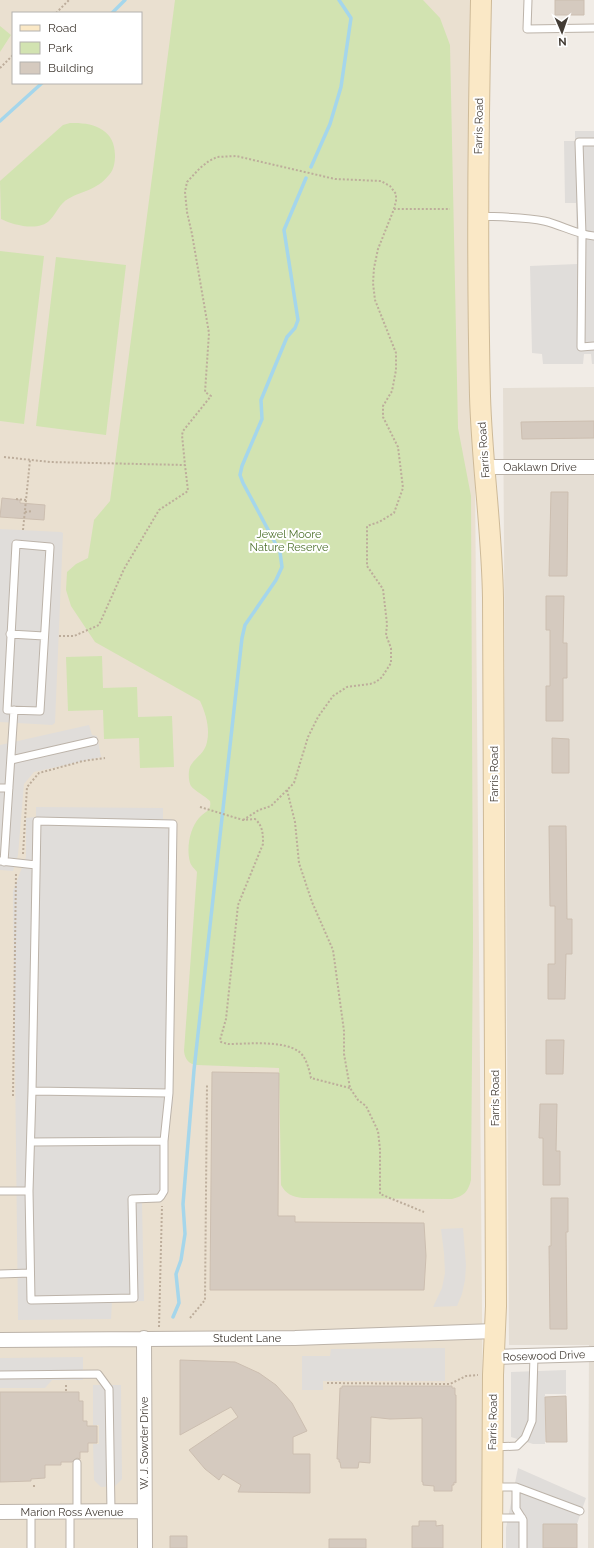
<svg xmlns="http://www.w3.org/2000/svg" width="594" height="1548" font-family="Raleway,sans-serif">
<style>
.residential{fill:#e5ded4}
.education{fill:#eae0d0;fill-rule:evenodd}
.green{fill:#d2e3b1}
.parking{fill:#e0ddda}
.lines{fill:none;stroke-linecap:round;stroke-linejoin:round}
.stream{stroke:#a5d6eb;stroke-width:3.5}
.building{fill:#d5cabf;stroke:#ccbeb0}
.lane-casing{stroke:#bcb3a9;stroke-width:9}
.street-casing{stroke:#bcb3a9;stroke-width:16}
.secondary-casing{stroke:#ceba98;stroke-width:22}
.path{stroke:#bdad9b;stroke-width:2;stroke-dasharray:2 2;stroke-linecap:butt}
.lane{stroke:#fff;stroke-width:7}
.street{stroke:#fff;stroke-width:14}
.secondary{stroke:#fae8c6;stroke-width:20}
.labels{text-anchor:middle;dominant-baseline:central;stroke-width:4;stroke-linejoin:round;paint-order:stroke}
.street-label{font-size:11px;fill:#433c35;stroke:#fff}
.park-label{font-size:11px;fill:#4e712d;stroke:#fff}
</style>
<rect width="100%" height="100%" fill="#f1ece6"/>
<path class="residential" d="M594,387V1548H588L589,1345H509L503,388Z"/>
<path class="education" d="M0,0H471L484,1548H0ZM13,13H141V83H13Z"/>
<path class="green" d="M175,0H423L440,18L450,45L458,428L471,496L473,937L471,1180C468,1192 464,1196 452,1199L303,1198C292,1197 286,1194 281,1185L279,1068L197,1065C189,1064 185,1060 184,1051L197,872C195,869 191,866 190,862C186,848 190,828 199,818C205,811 212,811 210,801C205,796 195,791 191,786C188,781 188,769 191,765C196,757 205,753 207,742C210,728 206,714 200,701L95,642L71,606L66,590L67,572L76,564L88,558L94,520L110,501Z
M0,26L11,35L0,52Z
M70,123C93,122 115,129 115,155C115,162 114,170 109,175C96,191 83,190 68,199C60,203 56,214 50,220C39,232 13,225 1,219L0,181L63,125Z
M0,251L44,256L24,424L0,421Z
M56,257L126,265L106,435L36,426Z
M102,656L103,688L137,687L138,717L172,716L174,767L140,768L139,738L104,739L103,710L68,711L66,657Z"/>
<path class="parking" d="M575,131H594V364H592L591,354H584L583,364H543L542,354L532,353L530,266L577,264L576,203H565L564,141H575Z
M0,529L61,532L63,533L55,723L52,725L0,722Z
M89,725L92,735L97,736L101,757L34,772L24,784L18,855L13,871L0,870V745Z
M36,807L163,808V819H172L173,1103L169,1124L165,1196L161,1200L142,1202L144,1301L112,1302L111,1319L18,1320L13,891L26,857V818L36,817Z
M463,1228L466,1265L465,1280L462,1294L457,1306L433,1307L442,1288L445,1273L444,1253L441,1229Z
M445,1348V1381H323V1390H302V1356H330L331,1349Z
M83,1357V1380H52L45,1388H0V1358Z
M566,1370V1394H545V1444H533L511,1437V1372Z
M93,1385H121L122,1479L115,1486L101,1487L94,1480L93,1444H99V1425H93Z
M518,1468L586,1498L577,1524H543V1548H506V1528Z"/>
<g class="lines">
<path class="stream" d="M112,13L125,0
M0,121L42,83
M311,167L330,124L341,87L351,18L339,0
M173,1317L179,1303L176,1274L181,1260L185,1234L183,1204L194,1070L242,638L245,625L276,580L282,567L280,552L243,483L240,475L242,466L262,419L261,400L287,337L295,328L298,320L284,230L306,178"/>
</g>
<path class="building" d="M555,0H584V15H555Z
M594,421V438L522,439L521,422Z
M551,492H568L567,576H549Z
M2,498L20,500V503L45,505L44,520L0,517Z
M546,596H564L563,643H567V678H563V721H546V686H550V630H546Z
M552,738L569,739V773H552Z
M549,826H566L567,919H572V954H566L565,999H548V964H555V906H550Z
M546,1040H564L563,1074H546Z
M212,1072L279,1073L278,1216H295V1222L424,1223L426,1256L424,1290H210Z
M540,1104H557L556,1151H560V1185H543V1138H539Z
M551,1198H568V1232H566L567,1329H550L549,1246H551Z
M180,1360L235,1362L259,1373L276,1385L292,1403L307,1431L293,1437V1454H310V1493L238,1492L241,1485L223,1474L219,1480L205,1469L189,1450L238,1417L231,1407L180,1435Z
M342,1386H452V1388H455V1395H456V1483L454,1482V1485H452V1491H434V1486L423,1485V1482H422V1418L390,1419L371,1417L370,1463L359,1462L358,1468H341L340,1462H339V1459H337L340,1388H342Z
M0,1392H79V1401H83V1421H87V1426H97V1443H88V1452H80V1459L77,1458L72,1462H61V1465H45V1478L31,1479V1481L0,1482Z
M566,1396L567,1442H546L545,1397Z
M419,1521H436V1526L443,1525V1548H412V1526H419Z
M543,1524H577V1548H543Z
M170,1536H187V1548H170Z
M329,1539H366V1548H329Z"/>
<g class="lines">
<g class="lane-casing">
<path id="lane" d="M528,0L527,29L594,28
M594,142H579L582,235L581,347L594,346
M479,216C498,217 526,217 544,221C562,225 575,234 594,236
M16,544L50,547L40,711L7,710Z
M10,634L44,636
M11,760L94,741
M0,788H9
M37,821L173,824L169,1093L164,1141V1191L161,1196L159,1198L132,1199L134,1298L31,1300L29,1191L32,1091Z
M0,861L36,865
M4,862L14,710
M32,1091L169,1093
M31,1142L164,1141
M0,1191H29
M0,1274L30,1273
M0,1375L98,1374L109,1389L111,1511
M494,1447L517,1446L525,1438L532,1421L534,1356
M77,1463V1511
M493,1487H516
M494,1518H522
M31,1548V1512
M70,1548V1512
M523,1548V1520L516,1509V1487L580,1511"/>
</g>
<g class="street-casing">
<path id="street" d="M485,467H594
M144,1338L145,1548
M0,1340L295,1338L495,1331
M494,1357L594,1354
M0,1512L144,1511"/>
</g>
<g class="secondary-casing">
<path id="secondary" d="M481,0C478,132 477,264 480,396C482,464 492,531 493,598L496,1306L493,1375L492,1548"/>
</g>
<path class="path" d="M56,13L69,0
M0,68L13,55
M4,457L50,462L185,465L182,435L183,431L211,396L205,392L209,333L192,234L187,212L185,192L187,182L200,168L209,161L217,157L236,156L335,179L381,181L390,186L396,194V201L394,209
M16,499L26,500
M25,512L32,511
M23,530L30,460
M59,636H74L99,625L124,569L159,510L188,491L185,465
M287,790L295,822L299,863L312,902L333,950L344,1031V1054L350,1088L358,1100L366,1106L378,1131L380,1149V1194L424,1212
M200,807L243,820L255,819C263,826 263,834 263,844L238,905L226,1019L220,1040L221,1042L228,1044C247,1044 282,1040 298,1051C306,1056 309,1069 311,1078L350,1088
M243,820L259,810L271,806L294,783L308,737L318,717L333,696L347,687L370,684L376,682L382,677L391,663V648L386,635L387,624L383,589L367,566V526L379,522L394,513L403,488L398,447L383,417V406L392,391L396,370V353L375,300L373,283L374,268L378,249L394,209H450
M23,854L27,787L39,773L83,761L105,758
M13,1096L16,872
M190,1318L205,1300L207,1084
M159,1327L162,1206
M327,1383L450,1384L466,1376L478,1375
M66,1385V1392
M34,1487V1483"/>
<use href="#lane" class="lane"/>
<use href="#street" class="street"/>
<use href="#secondary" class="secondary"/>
</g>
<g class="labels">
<g class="street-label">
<text transform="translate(479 126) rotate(-89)">Farris Road</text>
<text transform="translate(484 450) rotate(-94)">Farris Road</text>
<text x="540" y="467">Oaklawn Drive</text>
<text transform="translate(494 774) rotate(-90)">Farris Road</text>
<text transform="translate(495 1098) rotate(-90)">Farris Road</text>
<text x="247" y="1338">Student Lane</text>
<text transform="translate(544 1356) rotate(-2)">Rosewood Drive</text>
<text transform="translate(493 1422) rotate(-89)">Farris Road</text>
<text transform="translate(144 1443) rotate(-90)">W. J. Sowder Drive</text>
<text x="72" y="1512">Marion Ross Avenue</text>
</g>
<g class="park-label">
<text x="289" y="534">Jewel Moore<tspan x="289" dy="13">Nature Reserve</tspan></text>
</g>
</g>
<rect x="12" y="12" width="130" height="72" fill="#ffffff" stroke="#b4b1ae"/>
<rect x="20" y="25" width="20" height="6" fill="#fae8c6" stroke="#b4b1ae"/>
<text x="48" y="32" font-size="12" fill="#433c35">Road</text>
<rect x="20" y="42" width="20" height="12" fill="#d2e3b1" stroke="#b4b1ae"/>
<text x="48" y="52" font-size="12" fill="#433c35">Park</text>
<rect x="20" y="62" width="20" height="12" fill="#d5cabf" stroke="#b4b1ae"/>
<text x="48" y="72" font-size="12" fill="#433c35">Building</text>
<g transform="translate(562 32) rotate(178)" stroke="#ffffff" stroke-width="3" paint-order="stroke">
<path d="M0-3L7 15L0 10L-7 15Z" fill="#433c35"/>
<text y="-6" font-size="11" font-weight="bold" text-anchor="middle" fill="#433c35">N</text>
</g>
</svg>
